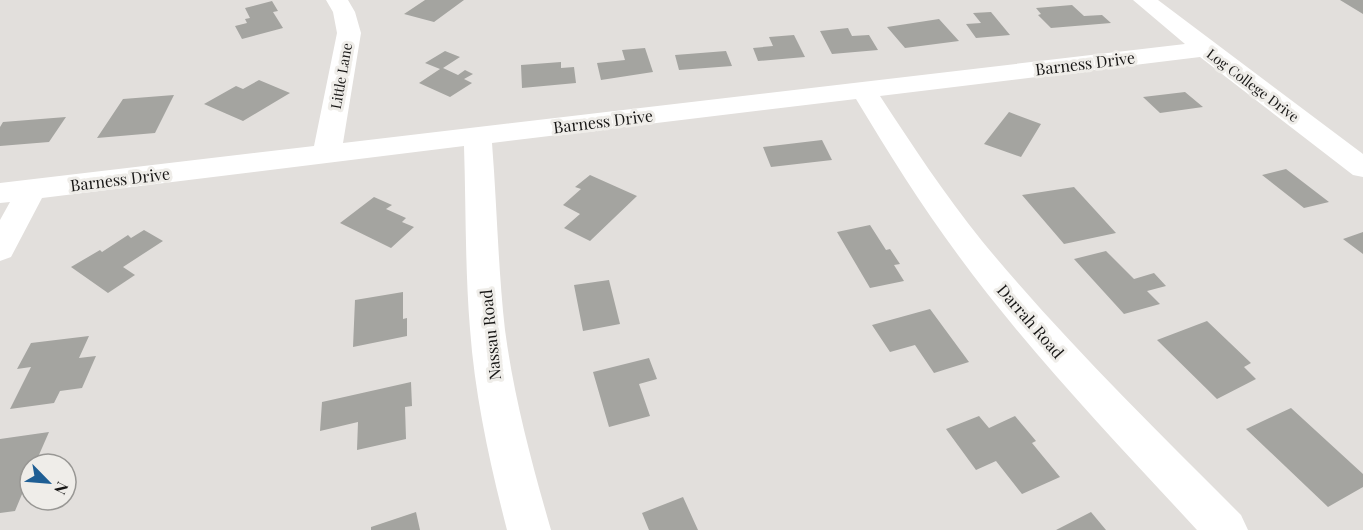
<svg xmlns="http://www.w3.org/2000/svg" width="1363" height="530" font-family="'Playfair Display',serif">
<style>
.building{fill:#a4a4a0}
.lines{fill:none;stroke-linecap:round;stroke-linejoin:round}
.minor{fill:#fff;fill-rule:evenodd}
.labels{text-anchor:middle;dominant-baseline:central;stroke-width:6;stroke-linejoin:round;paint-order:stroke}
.far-street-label{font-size:14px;fill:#161514;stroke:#efede9}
.street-label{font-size:16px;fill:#161514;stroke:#efede9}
</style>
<rect width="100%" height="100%" fill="#e2dfdc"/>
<path class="building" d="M425,0H464L434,22L404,14Z
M1340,0H1363V14Z
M272,1L278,11L273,12L283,28L242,39L235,26L247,23L245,19L250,18L245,8Z
M1072,5L1084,16L1102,15L1111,23L1051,28L1038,15L1041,14L1036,8Z
M991,12L1010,35L976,38L966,24L981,23L973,13Z
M939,19L959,41L905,48L887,27Z
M848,28L852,36L869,35L878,50L832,54L820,31Z
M794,35L805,57L758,61L753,48L773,46L769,37Z
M645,48L653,72L601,80L597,63L625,60L622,50Z
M445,51L460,57L443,68L458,75L465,70L473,74L464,79L472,83L450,97L419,83L440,69L425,63Z
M726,51L732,66L679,70L675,55Z
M561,62V68L574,67L576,83L522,88L521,65Z
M259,80L290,93L243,121L204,104L236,86L243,89Z
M1185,92L1203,107L1160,113L1143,97Z
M174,95L155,133L97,138L123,99Z
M1009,112L1041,124L1021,157L984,144Z
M66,117L49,142L0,146V127L3,122Z
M822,140L832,160L771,167L763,147Z
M1286,169L1329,202L1304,208L1262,175Z
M590,175L637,196L590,241L564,228L580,214L563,205L581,189L575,187Z
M1074,187L1116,233L1064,244L1022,195Z
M374,197L392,205L386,209L406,218L402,222L414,227L391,248L340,223Z
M870,225L886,250L890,249L900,264L894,265L904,281L870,288L837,232Z
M144,230L163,241L123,267L135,275L108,293L71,267L100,250L102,252L128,235L131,238Z
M1363,232V254L1343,239Z
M1106,251L1134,279L1154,273L1166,286L1147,291L1160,304L1124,314L1074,259Z
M609,280L620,324L583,331L574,285Z
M403,292V319L407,318V336L353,347L355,300Z
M930,309L969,362L934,373L915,345L890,352L872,325Z
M1207,321L1251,363L1244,367L1256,379L1217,399L1157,340Z
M89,336L79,358L96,356L82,388L60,391L54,403L10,409L31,367L17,369L31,343Z
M649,358L657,379L639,384L650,416L609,427L593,372Z
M411,382L412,406L405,407L406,439L357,450L358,422L320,431L322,402Z
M1291,408L1363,474V487L1328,507L1246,429Z
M979,416L989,428L1015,416L1036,441L1032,443L1060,477L1022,494L996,461L976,470L946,429Z
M49,432L35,464H30V475L15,511L0,513V439Z
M683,497L698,530H649L642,513Z
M416,512L420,530H371V527Z
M1091,512L1106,530H1056Z"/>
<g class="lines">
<path class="minor" d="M326,0H348L355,12L361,33L343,143L1185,44L1133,0H1158L1363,154V177L1353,175L1200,57L880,96C912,145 945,195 982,241C1062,338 1152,426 1241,515L1248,530H1197C1115,441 1030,353 958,255C921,205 888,152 856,99L492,143C497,205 498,268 505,330C514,398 532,464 551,530H507C490,464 475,397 470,329C465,268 466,207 464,146L42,198L11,257L0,261V220L10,202L0,203V183L314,146L337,33L333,12Z"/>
</g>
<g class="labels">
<g class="far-street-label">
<text transform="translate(341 76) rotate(-80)">Little Lane</text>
<text transform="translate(1253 85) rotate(37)">Log College Drive</text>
</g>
<g class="street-label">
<text transform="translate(1085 63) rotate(-7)">Barness Drive</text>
<text transform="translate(603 121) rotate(-7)">Barness Drive</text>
<text transform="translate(120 179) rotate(-7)">Barness Drive</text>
<text transform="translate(1031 321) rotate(49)">Darrah Road</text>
<text transform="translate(490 335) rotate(-96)">Nassau Road</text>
</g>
</g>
<g transform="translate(48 482) rotate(115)"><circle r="28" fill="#efede9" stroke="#989794" stroke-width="1.5"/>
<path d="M0-4.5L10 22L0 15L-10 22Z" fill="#1e5e94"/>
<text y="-9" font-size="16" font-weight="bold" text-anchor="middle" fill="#161514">N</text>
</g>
</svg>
